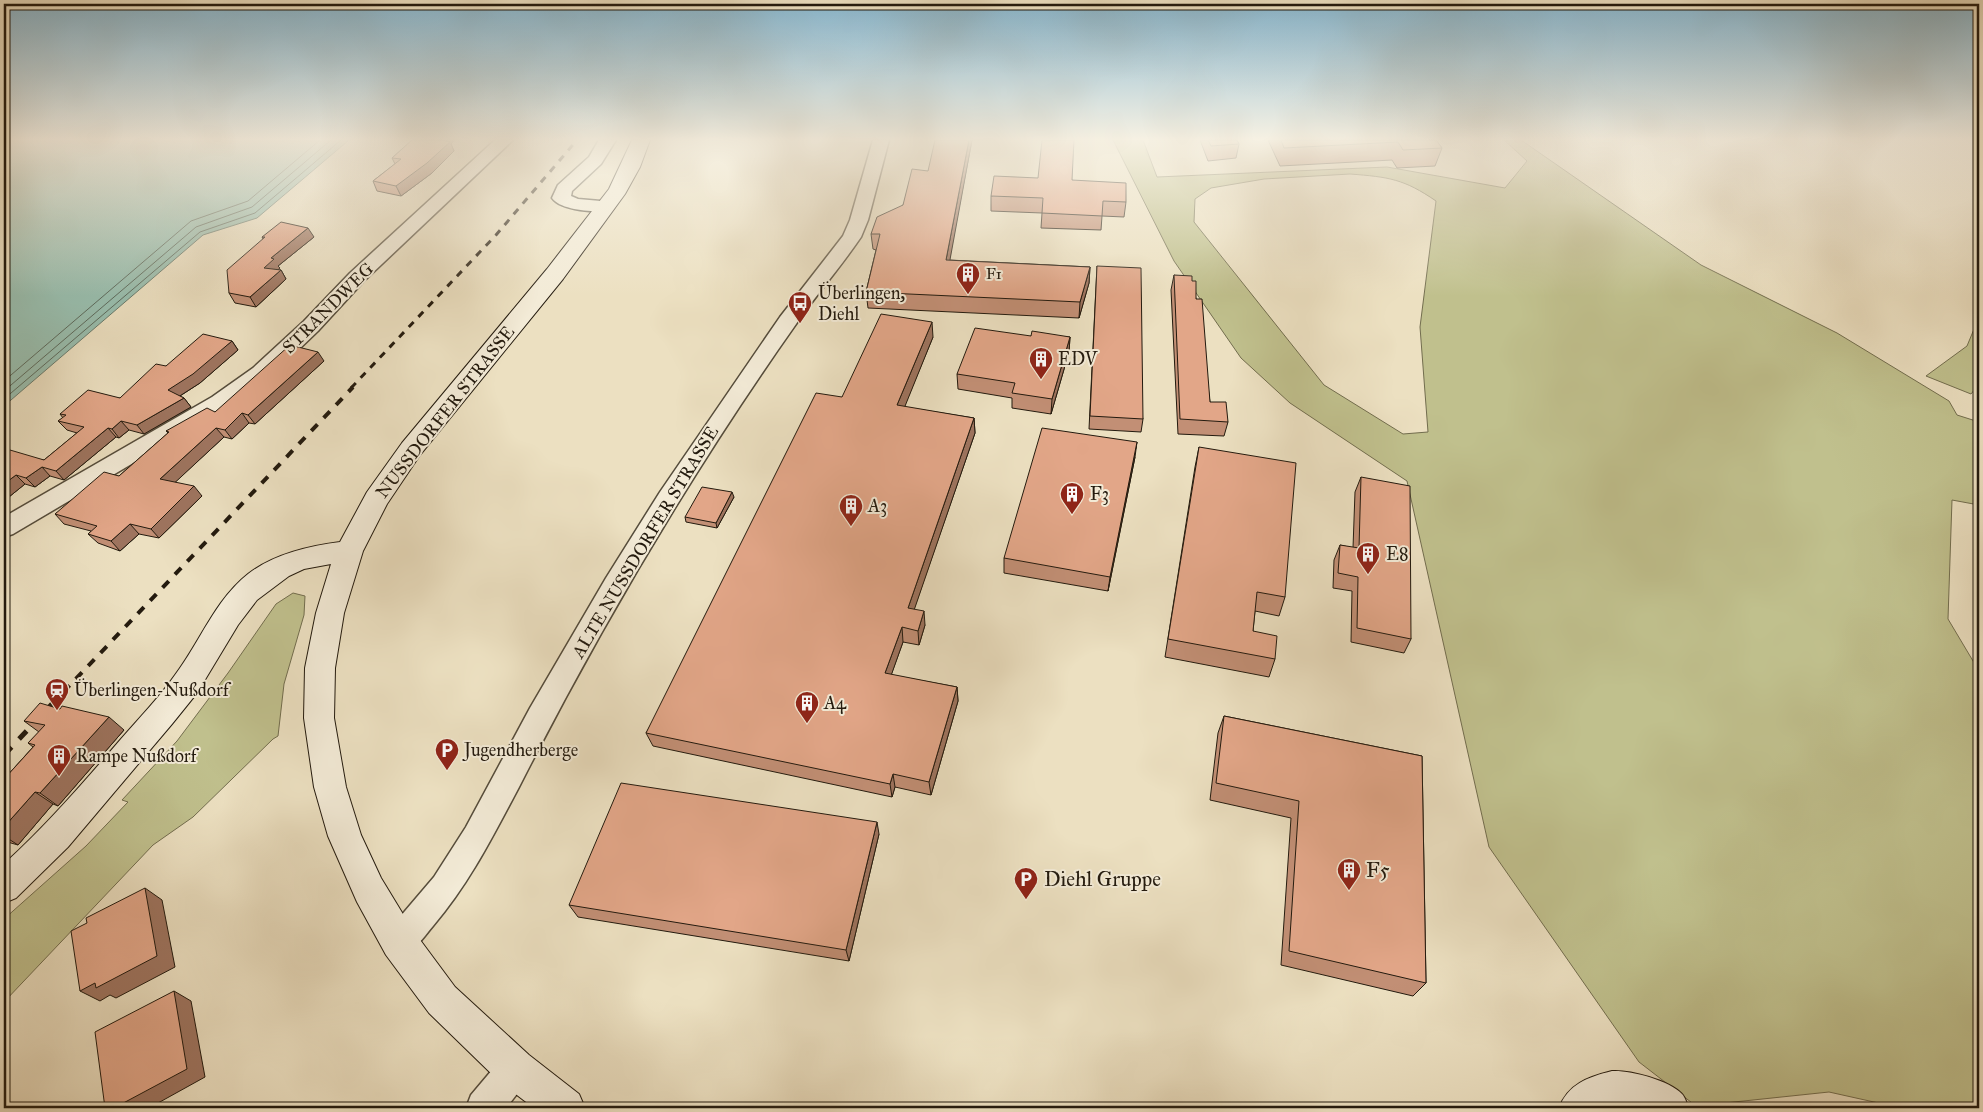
<svg xmlns="http://www.w3.org/2000/svg" width="1983" height="1112" font-family="'IM FELL Great Primer',serif">
<style>
.green{fill:#c0c08d;stroke:#726d4e;fill-rule:evenodd}
.water{fill:#99beae;stroke:#6a7c6e}
.lines{fill:none;stroke-linecap:round;stroke-linejoin:round}
.shore{stroke:#5e6c5e;stroke-width:1}
.street-casing{stroke:#554c3b;stroke-width:3}
.secondary-casing{stroke:#231a0e;stroke-width:2}
.street{fill:#f3ebd7;fill-rule:evenodd}
.secondary{fill:#f3ebd7;fill-rule:evenodd}
.rail-far2{stroke:#231a0e;stroke-width:3;stroke-dasharray:7 7;stroke-linecap:butt}
.rail-far1{stroke:#231a0e;stroke-width:4;stroke-dasharray:9 9;stroke-linecap:butt}
.rail{stroke:#231a0e;stroke-width:5;stroke-dasharray:11 11;stroke-linecap:butt}
.wall{fill:#c28f75;stroke:#231a0e}
.shaded-wall{fill:#9e745f;stroke:#231a0e}
.building{fill:#e2a688;stroke:#231a0e}
.labels{text-anchor:middle;dominant-baseline:central;stroke-width:4;stroke-linejoin:round;paint-order:stroke}
.far-poi-label{font-size:15px;fill:#231a0e;stroke:#f3ebd7;text-anchor:start}
.poi-label{font-size:18px;fill:#231a0e;stroke:#f3ebd7;text-anchor:start}
.street-label{font-size:18px;fill:#231a0e;stroke:#f3ebd7}
.near-poi-label{font-size:21px;fill:#231a0e;stroke:#f3ebd7;text-anchor:start}
</style>
<rect width="100%" height="100%" fill="#ece0c1"/>
<filter id="stains"><feTurbulence type="fractalNoise" baseFrequency=".004" numOctaves="4"/><feColorMatrix values="0 0 0 0 .2 0 0 0 0 .09 0 0 0 0 .02 0 0 0 .5 -.17"/></filter>
<radialGradient id="worn" r=".72"><stop offset=".6" stop-color="#630" stop-opacity="0"/><stop offset="1" stop-color="#630" stop-opacity=".3"/></radialGradient>
<path class="green" d="M1113,140H1143L1157,177L1387,167L1505,188L1527,161L1504,140H1521L1701,265L1837,333L1949,401L1957,415L1979,422V505L1952,500L1948,619L1979,671V1108H1901L1829,1092L1696,1106L1639,1062L1489,847L1407,481L1290,403L1241,358L1174,261ZM1350,174C1389,177 1404,179 1436,201L1420,327L1428,432L1403,434L1324,385L1194,222L1195,199L1211,188L1264,179Z
M1979,317V384L1971,394L1926,376L1967,346Z
M293,593L305,596L304,615L284,684L278,736L273,739L193,817L153,845L4,1002V919L86,846L128,802L122,800L177,741L228,673L276,604Z"/>
<path class="water" d="M4,140H349L257,218L203,235L4,406Z"/>
<g class="lines">
<path class="shore" d="M4,381L191,221L248,201L320,140
M4,391L196,227L252,207L331,140
M4,399L200,232L255,213L341,140"/>
<g class="street-casing">
<path id="street" d="M495,140H513L364,281L318,331L269,378L228,407L13,534L4,537V517L212,397L253,368L304,321L350,273Z
M599,140H616L601,164L572,191L571,196L578,199L612,202L615,206L612,210C598,213 561,211 552,198L558,185L589,157Z
M873,140H889L868,220L861,237C840,268 815,296 794,327C691,473 600,628 519,787C493,836 469,884 433,926C422,939 414,952 399,958L388,953L383,942L388,931L434,877L466,827L530,708L606,578L660,492L780,317L843,236L850,220Z
M515,1052L527,1057L532,1069L527,1081L506,1108H466L471,1095L503,1057Z"/>
</g>
<g class="secondary-casing">
<path id="secondary" d="M632,140H650L640,167L625,194L563,279L420,455L387,504L363,551L344,613L335,668L334,718L346,787L361,835L381,878L412,929L455,987L529,1055L579,1094L585,1108H534L501,1083L429,1013L386,955L357,902L328,836L314,787L304,718L305,668L316,613L331,564L304,569L289,576L257,600L238,625L197,693L172,724L68,847L16,898L4,903V864C46,826 84,782 121,739C139,718 159,698 175,675C200,642 215,600 248,574C274,554 308,546 340,542L367,492L402,443L547,269L609,189Z
M1612,1071C1630,1070 1669,1080 1682,1094C1685,1097 1687,1104 1689,1108H1559C1568,1084 1588,1077 1612,1071Z"/>
</g>
<use href="#street" class="street"/>
<use href="#secondary" class="secondary"/>
<path class="rail-far2" d="M351,388L496,235L577,140"/>
<path class="rail-far1" d="M51,705L353,387"/>
<path class="rail" d="M4,755L52,704"/>
</g>
<path class="wall" d="M412,140H454L451,144L454,151L432,173L401,196L377,191L373,181L395,164L392,158Z
M972,140L949,260L1090,267L1089,283L1079,318L868,308L866,292L876,250L873,249L871,234L903,205L928,171Z
M1200,140H1237L1239,144L1236,158L1208,161Z
M1268,140H1436L1442,148L1435,166L1397,168L1392,160L1280,166Z
M1072,180L1126,202L1124,217L1102,216L1101,230L1041,228L1042,213L991,211V196Z
M262,237H314L278,266L280,268L278,270H281L286,279L256,307L235,303L229,293L263,239Z
M1097,266L1143,419L1141,432L1089,429Z
M1174,275L1192,281L1196,299L1210,402L1228,422L1224,436L1178,434L1171,290Z
M1031,336L1070,337L1069,352L1051,414L1012,408V398L958,389L957,374Z
M933,337L904,407L974,418L975,433L914,609L925,625L919,645L903,642L891,675L957,687L958,701L931,795L895,787L892,797L653,746L646,733L842,397Z
M232,341L238,350L200,383L180,396L184,398L191,407L144,434L129,430L119,438L116,437L64,480L50,476L35,487L25,484L4,501V454L44,460L77,433L67,430L58,421L63,418L60,414L120,398L166,366Z
M324,361L255,424L249,423L232,439L224,437L175,482L202,496L159,538L139,534L120,551L98,543L88,534L91,531L64,524L55,514L119,476L168,433L166,431L215,412Z
M1199,447L1285,597L1279,616L1255,611L1253,631L1275,659L1269,677L1165,657L1195,467Z
M1135,457L1108,591L1004,573V558Z
M1361,477L1411,639L1404,653L1351,642L1352,591L1333,588L1334,560L1340,545L1353,548L1355,492Z
M734,497L717,528L686,522L685,517Z
M1224,716L1422,756L1426,983L1413,996L1281,965L1291,818L1210,800L1218,733Z
M24,721L124,730L58,806L53,804L18,845L4,841V777L5,778L33,747L28,743L39,732Z
M879,834L849,961L578,917L569,905Z"/>
<path class="shaded-wall" d="M442,140H454L451,144L454,151L432,173L401,196L396,186Z
M969,140H972L947,276L946,260Z
M308,228L314,237L278,266L280,268L270,277L264,268L271,258Z
M1090,267L1089,283L1079,318L1080,302Z
M281,270L286,279L256,307L250,297Z
M932,322L933,337L899,421L897,405Z
M1070,337L1069,352L1051,414L1052,399Z
M232,341L238,350L200,383L175,399L168,390Z
M318,352L324,361L255,424L248,415Z
M184,398L191,407L144,434L137,425Z
M242,413L249,423L232,439L225,430Z
M974,418L975,433L910,622L908,608Z
M121,421L129,430L119,438L112,429Z
M108,428L116,437L64,480L56,471Z
M216,428L224,437L168,489L160,479Z
M1137,442L1135,457L1108,591L1110,577Z
M42,467L50,476L35,487L26,478Z
M16,475L25,484L4,501V484Z
M194,486L202,496L159,538L151,529Z
M732,492L734,497L717,528L716,523Z
M130,524L139,534L120,551L111,541Z
M924,611L925,625L919,645L918,631Z
M902,627L903,642L887,687L885,673Z
M957,687L958,701L931,795L929,782Z
M109,717L124,730L58,806L40,793Z
M893,774L895,787L892,797L890,784Z
M35,792L53,804L18,845L4,836V827Z
M877,822L879,834L849,961L846,950Z
M145,888L162,900L175,967L116,998L110,995L100,1001L80,991Z
M174,991L191,1001L205,1077L149,1108H114Z"/>
<path class="building" d="M412,140H442L450,142L427,163L396,186L373,181L401,159L392,158Z
M935,140H969L946,260L1090,267L1080,302L866,292L880,234H871L877,217L903,205L912,169L928,171Z
M1042,140H1074L1072,180L1126,183V202L1103,201L1102,216L1042,213L1043,198L991,196L994,176L1038,178Z
M1208,140H1237L1239,144L1211,146Z
M1281,140H1436L1442,148L1403,150L1398,142L1284,148Z
M281,222L308,228L271,258L274,259L264,268L281,270L250,297L229,293L227,270L265,237H262Z
M1097,266L1141,268L1143,419L1090,416Z
M1174,275L1192,276V281H1196V299H1202L1210,402H1226L1228,422L1180,419Z
M881,314L932,322L897,405L974,418L908,608L924,611L918,631L902,627L885,673L957,687L929,782L893,774L890,784L646,733L816,393L842,397Z
M975,328L1031,336L1032,331L1070,337L1052,399L1012,393L1015,383L957,374Z
M203,334L232,341L193,374L168,390L184,398L137,425L121,421L112,429L108,428L56,471L42,467L26,478L16,475L4,484V454L10,450L44,460L84,427L58,421L66,415L60,414L88,390L120,398L156,364L166,366Z
M290,345L318,352L248,415L242,413L225,430L216,428L160,479L194,486L151,529L130,524L111,541L88,534L97,526L55,514L104,472L119,476L169,432L166,431L207,408L215,412Z
M1042,428L1137,442L1110,577L1004,558Z
M1199,447L1296,463L1285,597L1257,592L1253,631L1277,636L1275,659L1168,639Z
M1361,477L1410,486L1411,639L1357,628L1358,577L1338,573L1340,545L1359,548Z
M702,487L732,492L716,523L685,517Z
M40,703L60,709L62,706L109,717L40,793L35,792L4,827V777L5,778L35,745L28,743L45,725L24,721Z
M1224,716L1422,756L1426,983L1289,951L1299,801L1216,783Z
M621,783L877,822L846,950L569,905Z
M145,888L157,956L96,988L95,983L80,991L71,931L87,923L86,918Z
M174,991L187,1069L114,1108H105L95,1032Z"/>
<linearGradient id="sky" x2="0" y2="1"><stop stop-color="#88b8d1"/><stop offset="0.47" stop-color="#f6f1e3"/><stop offset="1" stop-color="#f6f1e3" stop-opacity="0"/></linearGradient>
<rect width="1983" height="296" fill="url(#sky)"/>
<defs>
<g id="building-pin" transform="scale(1.25)"><path d="M0 17L-7.5 6A9.5 9.5 0 1 1 7.5 6Z" fill="#8f2418" stroke="#f3ebd7"/><path d="M-4-6H4V6H1V3H-1V6H-4ZM-2.5-4.3h1.7v1.8h-1.7ZM.8-4.3h1.7v1.8H.8ZM-2.5-1h1.7V.8h-1.7ZM.8-1h1.7V.8H.8Z" fill="#fff"/></g>
<g id="bus-pin" transform="scale(1.25)"><path d="M0 17L-7.5 6A9.5 9.5 0 1 1 7.5 6Z" fill="#8f2418" stroke="#f3ebd7"/><path d="M-5-6H5V4H4V6H2V4H-2V6H-4V4H-5ZM-3.5-4V0h7V-4ZM-3.5 1.2v1.5H-2V1.2ZM2 1.2v1.5H3.5V1.2Z" fill="#fff"/></g>
<g id="station-pin" transform="scale(1.25)"><path d="M0 17L-7.5 6A9.5 9.5 0 1 1 7.5 6Z" fill="#8f2418" stroke="#f3ebd7"/><path d="M-3-6H3Q5-6 5-4V2Q5 4 3 4L4.5 6H3L1.5 4h-3L-3 6H-4.5L-3 4Q-5 4-5 2V-4Q-5-6-3-6ZM-3.5-4v3h7v-3ZM-3.5 1v1.5H-2V1ZM2 1v1.5H3.5V1Z" fill="#fff"/></g>
<g id="parking-pin" transform="scale(1.25)"><path d="M0 17L-7.5 6A9.5 9.5 0 1 1 7.5 6Z" fill="#8f2418" stroke="#f3ebd7"/><path d="M-3.5-5.5H1a3.5 3.5 0 0 1 0 7H-1V5.5H-3.5ZM-1-3.4V-.6H.8a1.4 1.4 0 0 0 0-2.8Z" fill="#fff"/></g>
</defs>
<g fill-rule="evenodd">
<use href="#building-pin" x="968" y="274"/>
<use href="#bus-pin" x="800" y="303"/>
<use href="#building-pin" x="1041" y="359"/>
<use href="#building-pin" x="1072" y="494"/>
<use href="#building-pin" x="851" y="506"/>
<use href="#building-pin" x="1368" y="554"/>
<use href="#station-pin" x="57" y="690"/>
<use href="#building-pin" x="807" y="703"/>
<use href="#parking-pin" x="447" y="750"/>
<use href="#building-pin" x="59" y="756"/>
<use href="#building-pin" x="1349" y="870"/>
<use href="#parking-pin" x="1026" y="879"/>
</g>
<g class="labels">
<g class="far-poi-label">
<text x="986" y="274">F1</text>
</g>
<g class="poi-label">
<text x="818" y="293">Überlingen,<tspan x="818" dy="21">Diehl</tspan></text>
<text x="1058" y="359">EDV</text>
<text x="1090" y="494">F3</text>
<text x="868" y="506">A3</text>
<text x="1386" y="554">E8</text>
<text x="74" y="690">Überlingen-Nußdorf</text>
<text x="824" y="703">A4</text>
<text x="464" y="750">Jugendherberge</text>
<text x="76" y="756">Rampe Nußdorf</text>
</g>
<g class="street-label">
<text transform="translate(328 308) rotate(-45)">STRANDWEG</text>
<text transform="translate(445 412) rotate(-52)">NUSSDORFER STRASSE</text>
<text transform="translate(645 542) rotate(-59)">ALTE NUSSDORFER STRASSE</text>
</g>
<g class="near-poi-label">
<text x="1366" y="870">F5</text>
<text x="1044" y="879">Diehl Gruppe</text>
</g>
</g>
<rect width="1983" height="1112" fill="none" stroke="#ece0c1" stroke-width="20"/>
<rect x="5" y="5" width="1973" height="1102" fill="none" stroke="#231a0e" stroke-width="2.5"/>
<rect x="10" y="10" width="1963" height="1092" fill="none" stroke="#231a0e"/>
<rect width="100%" height="100%" filter="url(#stains)"/>
<rect width="100%" height="100%" fill="url(#worn)"/>
</svg>
